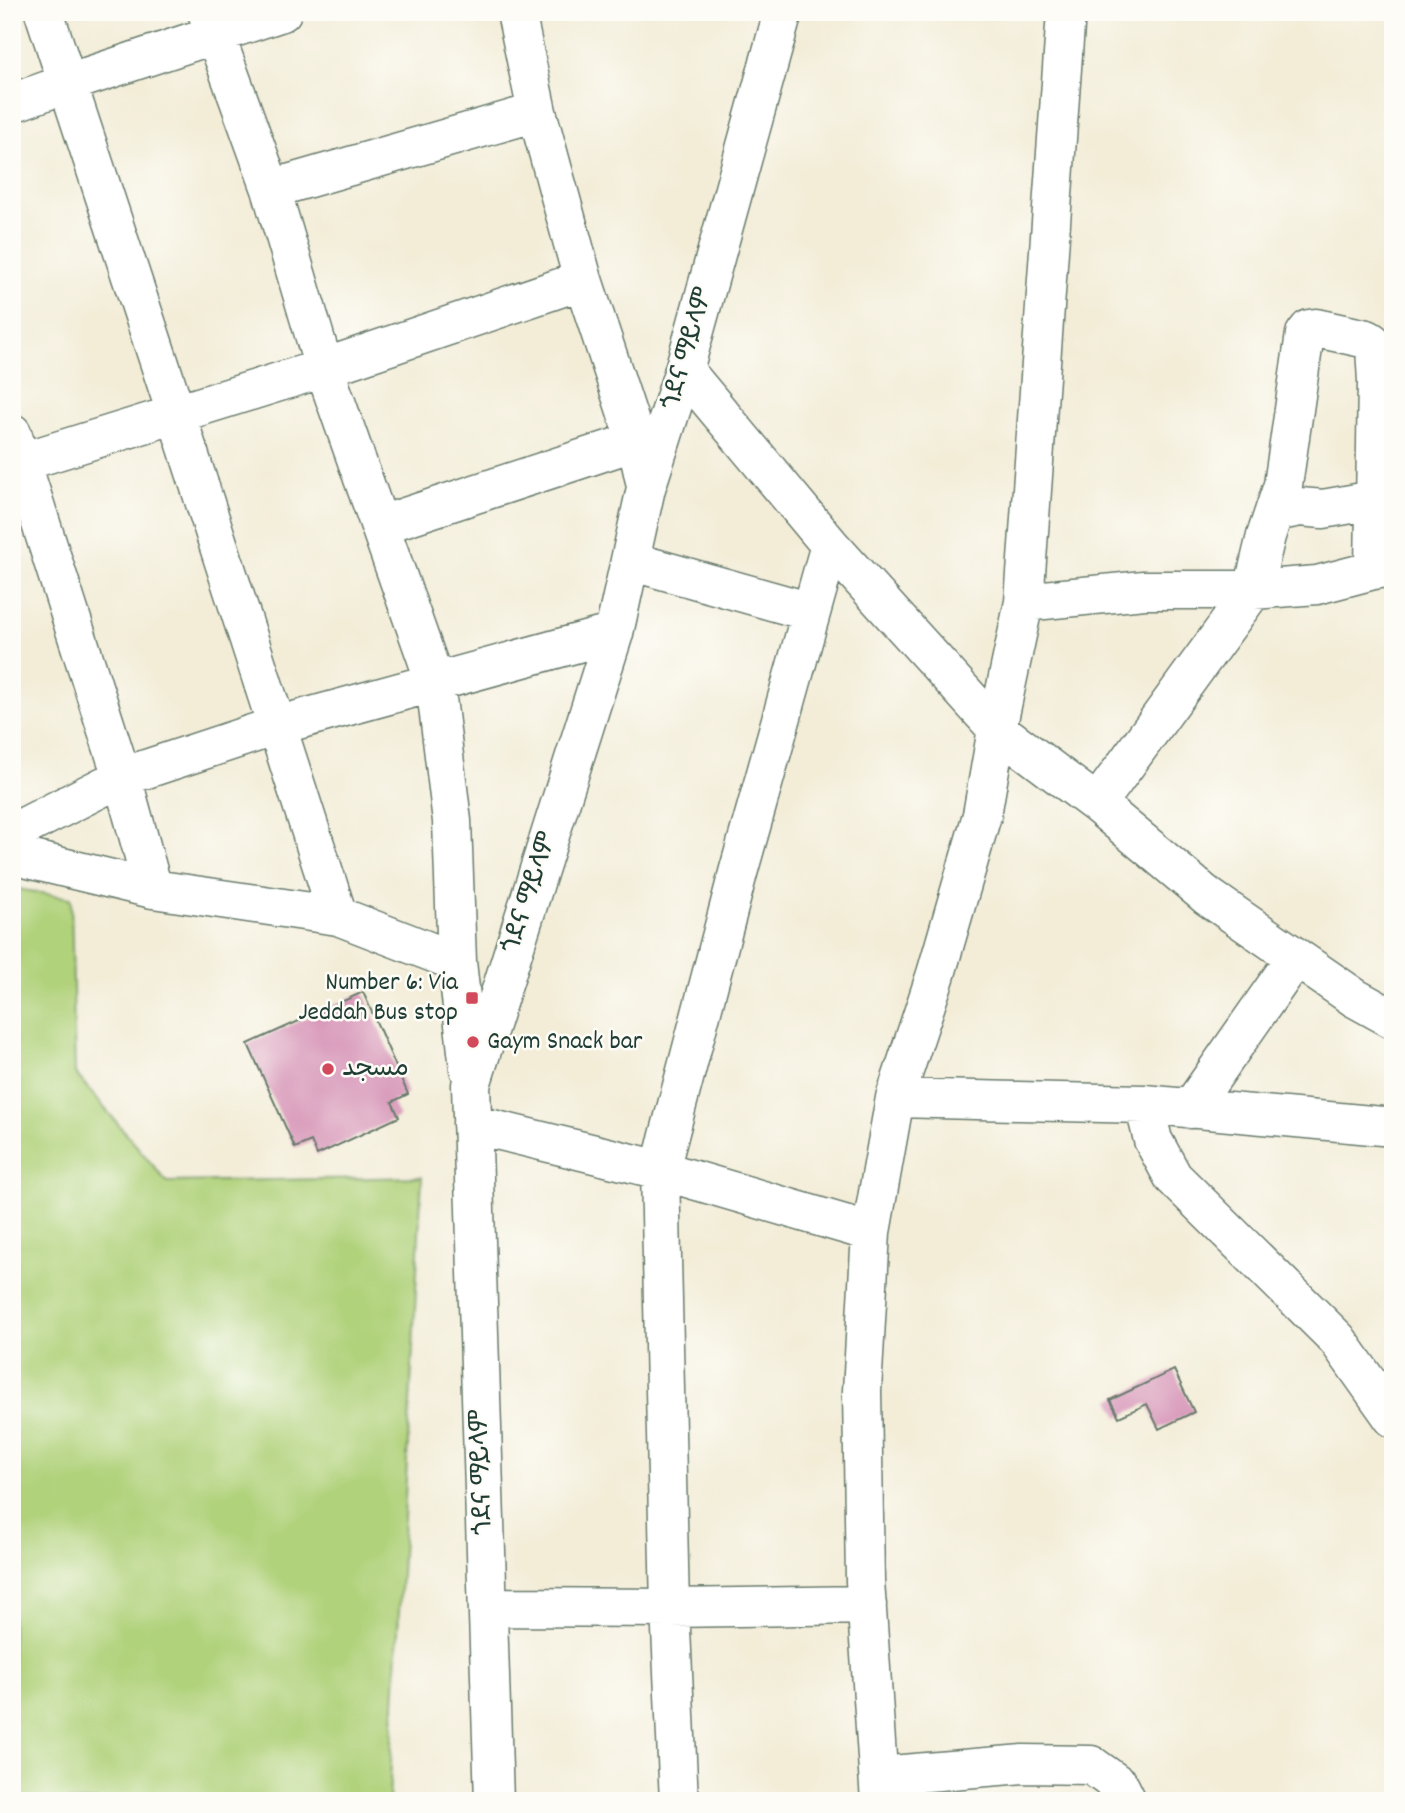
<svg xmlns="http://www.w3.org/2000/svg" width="1405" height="1813" font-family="Dekko,'Playpen Sans Arabic','Noto Sans Ethiopic',sans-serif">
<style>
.green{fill:#b0d27a;stroke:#688857;stroke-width:2}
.building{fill:#d899ba}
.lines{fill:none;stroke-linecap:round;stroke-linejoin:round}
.minor-casing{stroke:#697b6d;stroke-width:41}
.minor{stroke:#fff;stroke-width:38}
.poi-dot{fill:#d1495b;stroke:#fdfcf7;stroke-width:2.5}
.labels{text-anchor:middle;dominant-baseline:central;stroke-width:5;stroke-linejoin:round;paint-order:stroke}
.street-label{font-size:26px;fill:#1f3d34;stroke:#fdfcf7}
.poi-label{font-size:26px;fill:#1f3d34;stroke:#fdfcf7;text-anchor:start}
</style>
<rect width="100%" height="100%" fill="#fdfcf7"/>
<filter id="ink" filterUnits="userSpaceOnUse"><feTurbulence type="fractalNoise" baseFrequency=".0143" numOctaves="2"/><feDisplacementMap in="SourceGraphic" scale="14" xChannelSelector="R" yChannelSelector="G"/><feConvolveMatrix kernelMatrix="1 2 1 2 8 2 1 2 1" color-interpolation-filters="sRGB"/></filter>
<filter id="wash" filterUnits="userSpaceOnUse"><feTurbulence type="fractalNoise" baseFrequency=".00686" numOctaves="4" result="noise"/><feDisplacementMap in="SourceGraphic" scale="28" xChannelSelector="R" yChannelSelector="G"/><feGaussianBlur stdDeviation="1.57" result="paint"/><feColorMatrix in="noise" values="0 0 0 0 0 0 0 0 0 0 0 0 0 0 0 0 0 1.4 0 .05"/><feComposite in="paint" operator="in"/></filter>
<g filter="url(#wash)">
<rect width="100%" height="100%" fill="#f3edd8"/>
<path class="green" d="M12,888L71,898L75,1073L167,1182L422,1177L389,1801H12Z"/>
<g id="blocks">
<path class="building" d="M363,992L408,1094L392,1102L399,1117L317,1155L311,1141L295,1148L248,1044Z
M1174,1370L1194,1412L1159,1429L1147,1404L1119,1417L1110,1400Z"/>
</g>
</g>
<g filter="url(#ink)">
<use href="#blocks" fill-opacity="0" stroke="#697b6d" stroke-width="2"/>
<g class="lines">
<g class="minor-casing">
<path id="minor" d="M44,12L176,413L338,916
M207,12L271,189L324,368L435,682L452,821L457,962L469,1069
M516,12L537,112L583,280L636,441L646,486
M12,103L68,83L282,12
M271,189L537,112
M684,370L830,545L997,729L1097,804L1207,896L1355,998L1393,1019
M12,433L122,777L153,889
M12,465L324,368L583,280
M1274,512L1283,485L1305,334L1309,329L1316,328L1367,339L1372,342L1375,348L1377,381L1374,570
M381,525L636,441
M630,561L811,612
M1024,602L1144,590H1253L1317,585L1374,570L1393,567
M1097,804L1253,590L1266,536L1274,512L1300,507L1323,509L1374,500L1393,495
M12,833L122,777L276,726L614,633
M12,855L153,889L338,916L457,962
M895,1098L1144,1104L1393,1127
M1144,1104L1153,1140L1173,1177L1337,1339L1393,1418
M1190,1109L1296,957
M472,1124L660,1170L871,1232
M488,1607L670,1608L867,1605
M879,1776L1023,1764L1091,1765L1119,1785L1127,1801
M494,1801L471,1085L614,633L646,488L684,370L783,12
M679,1801L670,1608L660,1170L738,873L830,545
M880,1801L865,1581L862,1391L871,1232L895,1098L936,974L982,815L997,729L1024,602L1066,12"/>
</g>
<use href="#minor" class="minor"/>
</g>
</g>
<g class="poi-dot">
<rect x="465" y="991" width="14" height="14" rx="3.5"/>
<circle cx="473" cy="1042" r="7"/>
<circle cx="328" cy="1069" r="7"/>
</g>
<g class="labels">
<g class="street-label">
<text transform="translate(689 349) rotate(-74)">ጎደና ማይላም</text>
<text transform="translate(531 893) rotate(-72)">ጎደና ማይላም</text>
<text transform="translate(483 1472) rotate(-92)">ጎደና ማይላም</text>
</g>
<g class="poi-label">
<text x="458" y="983" text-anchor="end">Number 6: Via<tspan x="458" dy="30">Jeddah Bus stop</tspan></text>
<text x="487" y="1042">Gaym Snack bar</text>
<text x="342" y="1069">مسجد</text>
</g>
</g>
<rect width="1405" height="1813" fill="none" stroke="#fdfcf7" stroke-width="42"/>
</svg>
